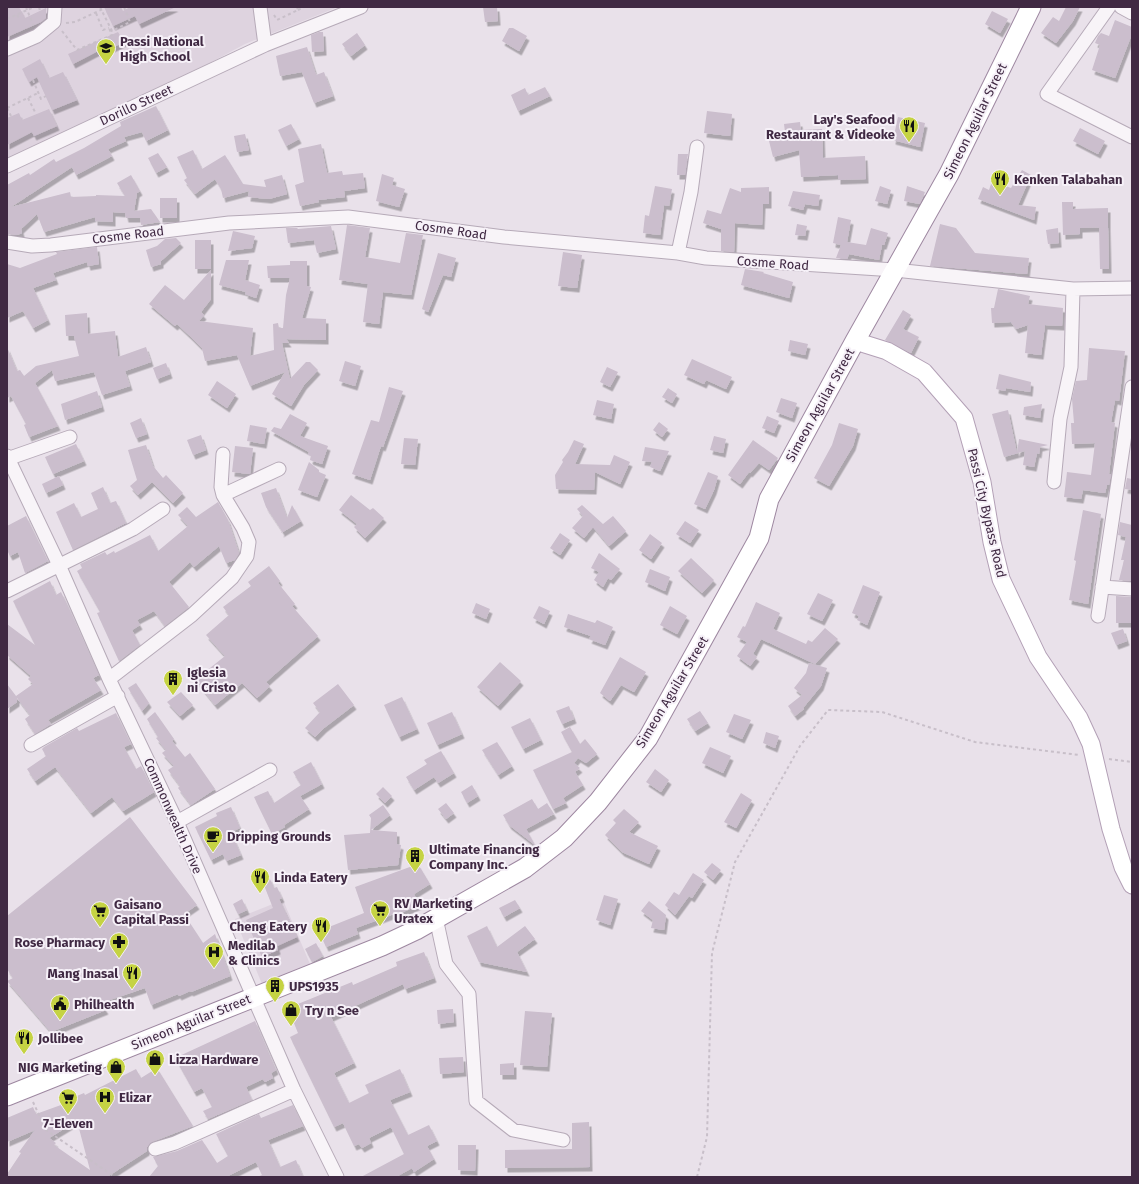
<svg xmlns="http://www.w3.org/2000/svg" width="1139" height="1184" font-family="'Fira Sans',sans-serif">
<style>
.built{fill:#ded3df}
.building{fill:#cbbecd;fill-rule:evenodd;filter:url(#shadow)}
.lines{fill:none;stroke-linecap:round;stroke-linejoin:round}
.minor-casing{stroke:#b6aab8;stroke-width:15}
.major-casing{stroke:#b3a0b6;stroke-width:19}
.highway-casing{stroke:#9e88a1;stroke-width:21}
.path{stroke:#c8bfc9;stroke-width:2;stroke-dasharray:3 3;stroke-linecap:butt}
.minor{stroke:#f8f4f8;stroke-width:13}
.major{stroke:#fff;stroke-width:17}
.highway{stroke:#fff;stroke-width:19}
.labels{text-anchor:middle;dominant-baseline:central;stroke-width:4;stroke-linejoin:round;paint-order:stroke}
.poi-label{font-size:13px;font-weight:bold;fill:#402943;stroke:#f6f1f8;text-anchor:start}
.street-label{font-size:13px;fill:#402943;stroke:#f6f1f8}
</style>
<defs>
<filter id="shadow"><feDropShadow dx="2.5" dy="4.5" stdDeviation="0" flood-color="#0004"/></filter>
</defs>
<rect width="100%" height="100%" fill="#e9e1ea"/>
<path class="built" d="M7,7H338L245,44L167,86L7,160Z
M283,900L310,964L262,984L235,919Z"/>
<path class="building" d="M7,7H19L25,18L46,8V18L41,22L7,37Z
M104,7H121L123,11L130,7H176L139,24L135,16L113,26Z
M483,7H497L498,21L485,22Z
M1066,7H1080L1073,21L1056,43L1041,33L1053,17L1059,21Z
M992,11L1008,19L1000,33L985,24Z
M1115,20L1132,27V34L1115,78L1092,70L1100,45L1095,43L1098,36L1101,33L1109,36Z
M509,28H513L527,36L519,51L502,41Z
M118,32L124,42L100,54L98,51L73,64L68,54Z
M319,32H323L324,51L312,52L311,35Z
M357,33L365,45L351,56L342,44Z
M307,47L316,75L324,72L333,96L314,103L302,72L280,76L276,56Z
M40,59L49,78L63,72L77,100L52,110L37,77L29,82L22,69Z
M545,87L550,96L518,111L511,95L525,88L528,95Z
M156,106L168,130L146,141L142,132L124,137L126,141L108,149L112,156L76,175L72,167L11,207L70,192L71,197L96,196V195L125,196L117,183L131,175L140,191L137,193L134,211L151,209L160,222L141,225L140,218H126L125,213L113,212V222L95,221V217L44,232L37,214L21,229L22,233L17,235L8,234L7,185L29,173L30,175L54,159L56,162L84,148L121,126L120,122Z
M49,109L57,126L34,136L32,132L7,145V118L19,113L22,120Z
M707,111L732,114L730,136L704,133Z
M898,117L925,123L920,147L893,140Z
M800,122L801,130L822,129L823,158L865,156L866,179L838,180V175L801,177L799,150L773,157L768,137L785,132L784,124Z
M291,124L299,139L286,146L278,130Z
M1080,128L1105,141L1098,154L1073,141Z
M245,134L249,150L237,152L234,136Z
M321,144L327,173L342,171L343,175L363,173L365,188L344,191L345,197L318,200L319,202L300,206L295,185L304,182L298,149Z
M193,150L202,169L225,155L243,184L266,187L264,180L282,175L287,194L269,199L248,197L249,191L223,198L221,189L215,179L195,194L184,180L187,178L177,157Z
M158,153L167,167L156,173L148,158Z
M678,154H688L685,175H677Z
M1022,170L1031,175L1018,205L1036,207L1034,220L978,199L983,187L989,190L992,181L1011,188Z
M382,174L394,178L392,185L405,189L399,207L376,201Z
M655,186L672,189L669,206L664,205L660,235L643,233L645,215L649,216Z
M880,186L891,190L887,204L875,201Z
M907,186L925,192L920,204L904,201Z
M769,187V204H763L762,225L735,223L734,252L721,251V229L703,223L707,210L721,214L730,188L741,192V188Z
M793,191L820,195L818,206L805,204L803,210L788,206Z
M160,198H177V218H160Z
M1062,202H1073V209L1108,208V227L1080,228V234L1063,235Z
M838,217L851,220L847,242L866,245L871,228L888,233L884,245H882L879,260L849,254L847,259L836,258L841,245L833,243Z
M797,224L807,226L805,236L795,235Z
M940,224L956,228L975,253L1029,258L1027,274L930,266Z
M347,225L370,228L365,257L400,263L406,233L423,235L411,295L383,292L379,324L363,322L368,284L339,280Z
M331,226L336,249L317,253L314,240L288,243L286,228H297L298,229Z
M1099,227H1108L1109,269H1100Z
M1058,228L1059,243L1048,244L1046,230Z
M233,231L255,236L252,248L228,251Z
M176,238L181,243L161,261V264L151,267L146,250L157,246L165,239Z
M195,240H211V269H195Z
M97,247L99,264L88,266L87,262L53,273L56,280L33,288L48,320L33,328L23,311L7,318V264L20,268L57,254L56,252Z
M563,252L582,255L577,288L558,286Z
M438,253L456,258L451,277L443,275L428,312L422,309Z
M226,260H249L245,280L260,285L256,298L245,294L246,292L219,285Z
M290,261H307V286L311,287L302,318L326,319V340L286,339L289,343H282L290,379L306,362H310L318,370L304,385L291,406L272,394L285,372L250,386L237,355L205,361L202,348L191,337L177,324L175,326L149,304L165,285L184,300L211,270V299L201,312L204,315L199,321L253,328L250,356L274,350L273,324L278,323L279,328H283L286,295L290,278H268L267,266L290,265Z
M745,269L764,272L763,273L793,282L789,298L741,285Z
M998,289L1030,296L1028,304L1063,308L1062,326L1045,325L1041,355L1025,353L1028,325L1016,329L1011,322L992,323L991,308H994Z
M903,310L911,315L903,329L919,337L911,353L885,340Z
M87,313L88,334L115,331L118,357L146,347L151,362L125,371L130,386L102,395L94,372L55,381L52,370L35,383L58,426L29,437L24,425L26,424L11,396L7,398V347L17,371L20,370L24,376L36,366L79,356L74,336H66L65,315Z
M790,340L808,344L805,355L788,351Z
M1089,348L1125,351L1119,401L1115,400L1111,422L1115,423L1109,474H1111L1109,485H1107L1105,493L1083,490L1081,499L1064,497L1067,472L1091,475L1095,443L1072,444L1071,423H1074L1072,399L1076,381L1087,380Z
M692,359L732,377L726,389L706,380L704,384L684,375Z
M345,361L361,366L355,386L339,381Z
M166,363L170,374L157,379L153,368Z
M607,367L618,372L610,387L600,382Z
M999,374L1031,382L1030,392L1006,388L1005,391L996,389Z
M217,381L236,394L227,408L208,395Z
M389,387L403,391L383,447L381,446L370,480L352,474L371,420L379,422Z
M668,388L677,394L672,403L662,397Z
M97,391L102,407L65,420L61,404Z
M781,398L797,403L792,418L776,412Z
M597,400L614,404L611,419L593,415Z
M1042,404L1040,418L1023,415L1024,407Z
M1008,410L1017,453L1019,439L1048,445L1040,447L1039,454L1037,453L1034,467L1023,465L1025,451L1004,457L992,414Z
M290,414L307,423L300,436L328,446L322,464L310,460L311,456L308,455L309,452L271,431L274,427L281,429Z
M767,416L779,421L774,433L762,428Z
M141,418L147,434L136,438L130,423Z
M659,422L668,429L662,437L653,430Z
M839,423L858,429L853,446L829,486L814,478L832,445Z
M250,425L267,428L264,444L247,441Z
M201,435L206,450L193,455L187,440Z
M714,436L726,439L723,453L710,450Z
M404,438L418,439L415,465L401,464Z
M574,440L584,444L575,464L610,465L614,455L630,462L620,484L595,472L594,490L556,489L555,475L563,462L562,460L568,452Z
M753,440L778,458L769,470L759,463L750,473L749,472L740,484L728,475Z
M76,444L84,461L53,474L45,457Z
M146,445L153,466L163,478L166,475L183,493L173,503L152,482L138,495L130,486L137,480L128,450Z
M235,446L253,448L250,474L232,472Z
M645,447L669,451L660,471L650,467L652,462L642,461Z
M309,462L319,470V472L326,475L317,497L298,490Z
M708,472L718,476L714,490L705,509L694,504Z
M59,476L63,485L46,493L42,484Z
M1127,478L1132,479V490L1125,489Z
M103,487L110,503L116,501L126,523L73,550L56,512L74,503L81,517L98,509L91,493Z
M276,488L287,518L292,505L301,521L281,533L282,531L266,507L261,493Z
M351,495L370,510L373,508L384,518L365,538L354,527L357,524L339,510Z
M218,502L228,520L239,553L235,560L226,563L219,546L194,567L190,562L169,582L189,607L165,626L154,611L137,620L140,625L132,630L140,645L119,661L97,613L100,612L77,571L82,568L80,564L105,552L107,555L114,551L115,553L150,535L158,551L188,526L178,515L187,507L196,517Z
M582,505L603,524L613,516L626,531L609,546L593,527L584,538L572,528L583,516L577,509Z
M1083,510L1101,514L1088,604L1069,600L1076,561L1074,560Z
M26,516L48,561L25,573L18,552L10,556L7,550V526Z
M685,521L699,530L690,543L676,534Z
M1120,522L1132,525V581L1119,580L1124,560H1121L1126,537L1118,535Z
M560,533L570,540L560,555L550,548Z
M650,534L662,543L651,559L639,550Z
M599,553L620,569L611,580L608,578L603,587L594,580L599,572L591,568Z
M691,558L714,580L702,593L678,571Z
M269,566L280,581L278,583L295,604L292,606L318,636L266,682L270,686L257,698L242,683L215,705L195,680L225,656L206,635L229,615L223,607L251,586L248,582Z
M650,569L670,577L665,591L645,582Z
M50,581L56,595L61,592L67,604L99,675L93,678L101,690L48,720L51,724L35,734L25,719L30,715L17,698V702L7,709V684L16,696L33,684L28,679L31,676L7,655V624L35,645L13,601Z
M863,585L880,592L867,625L857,620L859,616L852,613Z
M818,593L833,600L822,621L807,614Z
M1116,596L1132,597V623H1116Z
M756,602L780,613L773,629L806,644L808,640L812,642L825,628L838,639L815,664L761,639L753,654L757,657L750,666L737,656L747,642L737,637L743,626L745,627Z
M476,603L490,609L486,619L472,613Z
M539,606L550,611L544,624L533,618Z
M670,606L687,616L677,634L660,625Z
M568,614L595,623L597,620L613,627L605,645L589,639L591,636L564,627Z
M1123,629L1127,641L1116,645L1111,633Z
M620,657L646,672L634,692L621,685L610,701L600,693Z
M500,662L521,681L498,706L477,687Z
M809,663L827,668L821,686L803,708L804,709L795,716L788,706L802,695L794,688L806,673Z
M136,683L149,703L142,711L128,688Z
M338,684L354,705L324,728L315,737L305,728L320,712L313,703Z
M181,692L193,705L180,716L167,702Z
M402,697L417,729L399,737L384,705Z
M569,706L574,719L562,724L556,711Z
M700,711L708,723L695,731L687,719Z
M155,712L174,739L172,741L185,757L190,753L215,789L191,805L178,788L180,786L168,770L174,766L162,753L166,750L156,738L158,737L147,719Z
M452,712L462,734L437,745L427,723Z
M116,713L131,744L124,747L136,769L141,766L154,792L123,811L112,797L91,813L55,767L35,781L27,769L46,756L42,749L44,747L77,728L79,731Z
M734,714L751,720L742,739L726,732Z
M530,718L541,740L523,749L511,727Z
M570,727L580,744L585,739L597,754L586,763L578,758L574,763L580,768L575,772L583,785L563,798L566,803L553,809L533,770L572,752L561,732Z
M766,732L779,736L775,748L763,743Z
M497,742L512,766L498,775L482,750Z
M710,747L731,756L723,773L702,763Z
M441,751L454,773L438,783L434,777L414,790L406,777L427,764L424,760Z
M311,762L322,784L300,796L309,809L284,825L285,827L272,834L254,797L268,791L274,803L301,785L293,772Z
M655,769L669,780L661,792L646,782Z
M472,785L478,796L467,803L461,792Z
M383,787L392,796L385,803L376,794Z
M741,793L752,800L736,828L724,822Z
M532,799L538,809L547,803L554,814L526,829L535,845L509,825L503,815Z
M446,803L454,813L446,819L438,809Z
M383,805L390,815L371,830L397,832V844L401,845L398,865L348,870L344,835L370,833L371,818L369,815Z
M231,807L240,828L231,832L241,855L226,861L223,854L211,860L195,827L217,816L216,813Z
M624,809L639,822L629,832L658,846L649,864L622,852L605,835L616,823L613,820Z
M130,817L197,905L184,914L203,943L215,934L230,976L191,992L190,991L179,996L178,994L151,1005L145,988L101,1003L106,1010L51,1032L7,981L13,978L7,969V916Z
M712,863L721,870L713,880L704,872Z
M418,864L430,884L414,894L419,905L403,912L402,911L356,928L358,934L326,947L319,931L364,913L355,887Z
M693,873L704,880L692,898L689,896L675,915L665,905L674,892L679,895Z
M269,877L274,888L277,887L282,898L279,899L297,937L277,946L278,950L262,957L246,920L273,908L262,880Z
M604,895L618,899L610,925L596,920Z
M242,899L247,910L238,914L233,904Z
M515,900L520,908L504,917L499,908Z
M649,901L666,915L664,930L651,928L653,920L641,911Z
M487,926L497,947L525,926L535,939L517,952L527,972L479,962L467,936Z
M316,943L323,956L312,962L305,949Z
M424,952L434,978L405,989L403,984L331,1017L354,1063L334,1073L349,1103L369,1093L365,1085L400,1069L410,1092L390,1100L408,1135L429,1125L437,1141L427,1146L434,1159L414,1172L412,1168L396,1177H361L404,1154L391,1127L369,1138L371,1143L362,1148L359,1144L354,1146L343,1123L334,1127L290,1037L298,1033L288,1008L352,982L353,985L397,966L396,962Z
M453,1009L454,1022L438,1024L437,1010Z
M525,1011L552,1013L547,1067L520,1065Z
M255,1021L276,1070L271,1073L273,1078L265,1082L263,1079L246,1087L252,1100L208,1119L203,1111L212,1107L202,1088L194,1092L175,1058Z
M463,1057L464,1072L440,1074L439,1058Z
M514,1063V1075H500V1064Z
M157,1068L193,1126L152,1142L147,1147V1151L107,1177H7V1174L21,1153L19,1152L35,1130L7,1142V1118L33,1107L36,1114L72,1101V1098L84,1093L85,1095L136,1069L141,1078ZM77,1121L90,1170L54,1145L56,1143L49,1138Z
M293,1105L303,1126L268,1140L280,1167L296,1160L303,1177H257L262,1175L256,1162L226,1177H149L158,1166L153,1157L177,1151L202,1140L217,1163L228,1156L216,1134L259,1114L261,1118Z
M589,1122L590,1167L505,1168V1150L572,1149V1123Z
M458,1145H476L475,1171L458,1170Z"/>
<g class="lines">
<g class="minor-casing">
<path id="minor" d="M260,7L265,45
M1109,7L1047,94L1132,137
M1121,7L1132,13
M7,49L37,36L54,22L55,7
M7,166L265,45L361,7
M7,242L32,246L51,245L229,223L348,217L504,237L678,253L706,258L895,270L1073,289L1132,288
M678,253L691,192L697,147
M7,456L59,565L109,679L177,822L294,1090L337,1177
M7,459L70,437
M1054,482L1060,419L1071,367L1073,289
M223,495L279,469
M1102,587L1132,589
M7,591L133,529L163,509
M1098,616L1132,387
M109,679L192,615L232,578L247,556L249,542L243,528L223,495L221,487L223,454
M31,745L118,696
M177,822L270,770
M436,918L446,964L469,994L476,1101L513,1130L563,1140
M155,1149L175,1143L294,1090"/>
</g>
<g class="major-casing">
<path id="major" d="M855,341L887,351L924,372L964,418L982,482L992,542L1001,579L1038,657L1079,718L1091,744L1111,829L1123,867L1132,885"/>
</g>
<g class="highway-casing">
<path id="highway" d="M7,1096L382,946L416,930L525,868L564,838L598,802L648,738L759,538L769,499L855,341L949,174L1031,7"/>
</g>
<path class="path" d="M26,7L33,25
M39,7L40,11
M100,7L112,31L130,22L124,7
M298,10L304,7
M96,13L103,30L109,28
M17,15L20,19
M274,15L277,20L298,10L297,7
M7,19L34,7
M66,23L75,22L105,8
M7,25V26
M62,31L77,50L112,35L109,28
M33,80L41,99L46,96
M28,98L36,114
M7,108L38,93
M7,108L11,116
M1109,759L1132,762
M33,1102L46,1130L115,1177
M697,1177L707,1137L712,953L735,862L800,746L828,710L882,712L975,742L1079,755"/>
<use href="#minor" class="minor"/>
<use href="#major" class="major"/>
<use href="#highway" class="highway"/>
</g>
<defs>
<g id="school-pin" transform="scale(1)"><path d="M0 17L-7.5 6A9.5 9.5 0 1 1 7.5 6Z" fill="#c5d343" stroke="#f6f1f8"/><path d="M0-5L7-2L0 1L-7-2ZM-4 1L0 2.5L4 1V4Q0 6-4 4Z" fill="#111"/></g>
<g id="restaurant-pin" transform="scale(1)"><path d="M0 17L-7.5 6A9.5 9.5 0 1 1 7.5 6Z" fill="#c5d343" stroke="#f6f1f8"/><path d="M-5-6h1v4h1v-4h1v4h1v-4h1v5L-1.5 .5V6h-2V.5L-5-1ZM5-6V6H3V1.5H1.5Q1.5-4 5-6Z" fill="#111"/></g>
<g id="building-pin" transform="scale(1)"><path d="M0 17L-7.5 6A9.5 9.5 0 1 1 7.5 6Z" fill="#c5d343" stroke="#f6f1f8"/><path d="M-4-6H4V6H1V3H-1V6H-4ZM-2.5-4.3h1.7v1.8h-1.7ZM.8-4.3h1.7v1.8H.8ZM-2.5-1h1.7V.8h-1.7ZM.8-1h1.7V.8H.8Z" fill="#111"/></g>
<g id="cafe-pin" transform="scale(1)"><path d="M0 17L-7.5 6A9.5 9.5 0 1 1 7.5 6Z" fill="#c5d343" stroke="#f6f1f8"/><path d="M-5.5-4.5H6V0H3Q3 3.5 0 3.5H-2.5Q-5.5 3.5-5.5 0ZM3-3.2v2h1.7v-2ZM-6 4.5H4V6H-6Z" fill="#111"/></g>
<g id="supermarket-pin" transform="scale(1)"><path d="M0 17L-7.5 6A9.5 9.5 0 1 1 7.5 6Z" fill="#c5d343" stroke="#f6f1f8"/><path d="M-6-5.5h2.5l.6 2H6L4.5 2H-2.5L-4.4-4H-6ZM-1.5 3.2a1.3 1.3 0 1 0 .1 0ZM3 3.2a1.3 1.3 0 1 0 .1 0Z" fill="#111"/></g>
<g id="pharmacy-pin" transform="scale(1)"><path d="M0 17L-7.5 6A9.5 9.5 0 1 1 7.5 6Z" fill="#c5d343" stroke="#f6f1f8"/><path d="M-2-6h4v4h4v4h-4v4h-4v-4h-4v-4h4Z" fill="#111"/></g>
<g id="hospital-pin" transform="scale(1)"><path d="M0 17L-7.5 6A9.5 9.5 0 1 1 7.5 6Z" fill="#c5d343" stroke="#f6f1f8"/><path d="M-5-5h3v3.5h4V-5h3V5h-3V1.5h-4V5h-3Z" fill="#111"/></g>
<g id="civic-pin" transform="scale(1)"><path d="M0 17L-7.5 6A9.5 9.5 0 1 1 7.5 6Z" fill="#c5d343" stroke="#f6f1f8"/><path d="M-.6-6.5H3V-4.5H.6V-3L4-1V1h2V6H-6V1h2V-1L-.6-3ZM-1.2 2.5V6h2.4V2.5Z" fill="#111"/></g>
<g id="shop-pin" transform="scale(1)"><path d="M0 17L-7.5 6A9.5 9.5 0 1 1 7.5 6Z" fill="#c5d343" stroke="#f6f1f8"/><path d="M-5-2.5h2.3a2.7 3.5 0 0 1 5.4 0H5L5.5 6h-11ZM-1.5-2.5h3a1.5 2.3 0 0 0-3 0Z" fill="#111"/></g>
</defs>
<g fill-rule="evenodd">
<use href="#school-pin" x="106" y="48"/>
<use href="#restaurant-pin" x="909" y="126"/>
<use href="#restaurant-pin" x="1000" y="179"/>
<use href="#building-pin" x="173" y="679"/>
<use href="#cafe-pin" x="213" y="836"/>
<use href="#building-pin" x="415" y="856"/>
<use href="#restaurant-pin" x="260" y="877"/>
<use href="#supermarket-pin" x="380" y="910"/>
<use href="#supermarket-pin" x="100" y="911"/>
<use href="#restaurant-pin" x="321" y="926"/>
<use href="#pharmacy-pin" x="119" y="942"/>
<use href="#hospital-pin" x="214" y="952"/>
<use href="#restaurant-pin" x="132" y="973"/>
<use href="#building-pin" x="275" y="986"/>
<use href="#civic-pin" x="60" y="1004"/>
<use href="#shop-pin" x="291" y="1010"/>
<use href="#restaurant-pin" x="24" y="1038"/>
<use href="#shop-pin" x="155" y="1059"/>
<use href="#shop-pin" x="116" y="1067"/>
<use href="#hospital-pin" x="105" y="1097"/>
<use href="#supermarket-pin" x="68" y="1098"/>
</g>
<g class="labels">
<g class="poi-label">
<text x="120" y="41">Passi National<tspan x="120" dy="15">High School</tspan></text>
<text x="895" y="119" text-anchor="end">Lay's Seafood<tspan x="895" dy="15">Restaurant &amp; Videoke</tspan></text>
<text x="1014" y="179">Kenken Talabahan</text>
<text x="187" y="672">Iglesia<tspan x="187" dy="15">ni Cristo</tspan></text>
<text x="227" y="836">Dripping Grounds</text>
<text x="429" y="849">Ultimate Financing<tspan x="429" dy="15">Company Inc.</tspan></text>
<text x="274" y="877">Linda Eatery</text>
<text x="394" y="903">RV Marketing<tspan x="394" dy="15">Uratex</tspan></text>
<text x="114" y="904">Gaisano<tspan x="114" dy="15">Capital Passi</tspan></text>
<text x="307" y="926" text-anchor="end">Cheng Eatery</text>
<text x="105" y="942" text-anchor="end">Rose Pharmacy</text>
<text x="228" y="945">Medilab<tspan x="228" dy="15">&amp; Clinics</tspan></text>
<text x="118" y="973" text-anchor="end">Mang Inasal</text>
<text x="289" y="986">UPS1935</text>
<text x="74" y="1004">Philhealth</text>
<text x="305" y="1010">Try n See</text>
<text x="38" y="1038">Jollibee</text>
<text x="169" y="1059">Lizza Hardware</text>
<text x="102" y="1067" text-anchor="end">NIG Marketing</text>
<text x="119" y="1097">Elizar</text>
<text x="68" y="1123" text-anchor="middle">7-Eleven</text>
</g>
<g class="street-label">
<text transform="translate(136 105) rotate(-25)">Dorillo Street</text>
<text transform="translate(975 121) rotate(-64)">Simeon Aguilar Street</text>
<text transform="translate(451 230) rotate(8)">Cosme Road</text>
<text transform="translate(128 235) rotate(-7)">Cosme Road</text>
<text transform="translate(773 263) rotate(4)">Cosme Road</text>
<text transform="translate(820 405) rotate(-61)">Simeon Aguilar Street</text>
<text transform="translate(987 513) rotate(77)">Passi City Bypass Road</text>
<text transform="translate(672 692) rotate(-59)">Simeon Aguilar Street</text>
<text transform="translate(173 816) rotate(66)">Commonwealth Drive</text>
<text transform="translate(191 1022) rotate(-22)">Simeon Aguilar Street</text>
</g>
</g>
<rect width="1139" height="1184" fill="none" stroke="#402943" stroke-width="16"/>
</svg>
